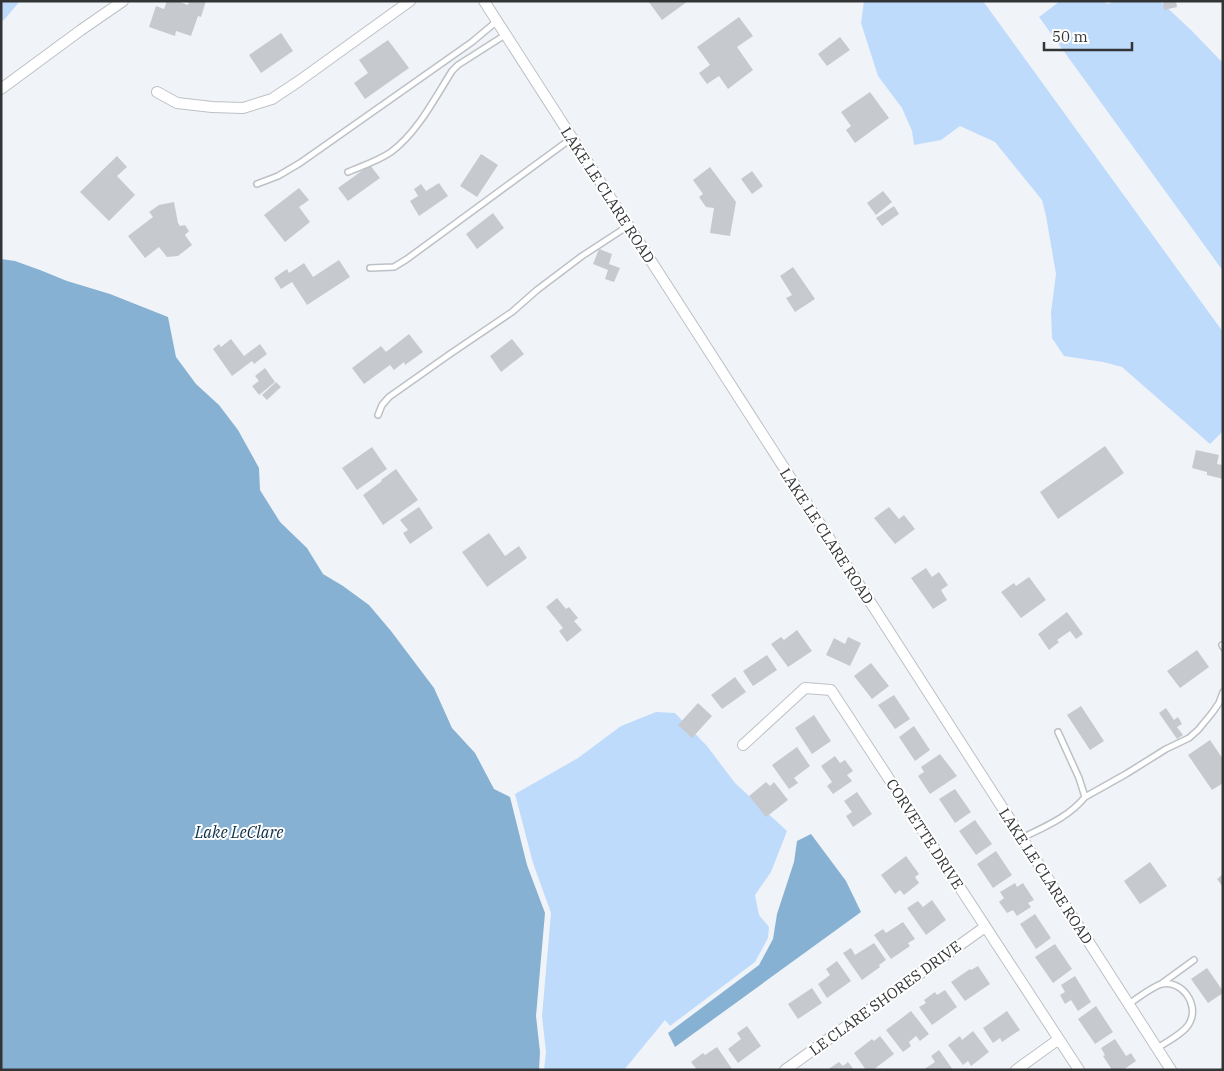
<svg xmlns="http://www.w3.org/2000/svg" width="1224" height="1071" font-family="'IBM Plex Serif',serif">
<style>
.green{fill:#bfdbfc}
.water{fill:#86b1d3}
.building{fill:#c6cace}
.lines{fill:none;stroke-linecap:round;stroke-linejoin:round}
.lane-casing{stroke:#bdc1c6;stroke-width:8}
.street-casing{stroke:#bdc1c6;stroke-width:12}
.lane{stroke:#fff;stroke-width:5}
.street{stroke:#fff;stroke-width:10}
.labels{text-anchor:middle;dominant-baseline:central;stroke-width:4;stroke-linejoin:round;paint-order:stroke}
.street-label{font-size:15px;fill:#323435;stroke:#fff}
.water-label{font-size:16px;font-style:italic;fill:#092d44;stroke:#fff}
</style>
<rect width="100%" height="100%" fill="#f0f4f8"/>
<path class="green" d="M1,1H20L4,20L1,21Z
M864,1H983L1223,332V431L1210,444L1122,367L1103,362L1064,356L1052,338L1051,312L1056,274L1046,216L1042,200L995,142L960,126L941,140L914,145L912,131L902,108L878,76L861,23Z
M1060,1H1102L1108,4L1114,1H1160L1191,30L1223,63V271L1039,17Z
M656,712L675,713L707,746L735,783L787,831L771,872L755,895L759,915L769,927L768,938L755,962L670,1026L665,1020L624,1070H544L546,1052L542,1016L551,913L533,863L515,794L578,758L621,726Z"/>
<path class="water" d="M1,259L15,261L40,270L67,281L110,294L168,317L176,357L196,384L219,405L238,430L259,468L260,490L280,522L307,548L323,574L343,586L369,605L391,631L434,688L452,728L475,753L494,789L510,797L527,865L545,913L536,1016L540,1052L539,1070H1Z
M811,834L846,881L861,912L675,1047L668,1033L759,965L773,939L777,914L794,862L797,841Z"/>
<path class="building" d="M167,1H177L188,5L189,1H206L201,17L198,16L191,36L176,31L175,36L149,27L156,6L164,9Z
M648,1H688L662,20Z
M1163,1H1176L1177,7L1164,10Z
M739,17L753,36L737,47L753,70L728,89L719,76L707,84L699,73L710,65L697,47Z
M281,33L293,51L261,73L249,55Z
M840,37L850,50L827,66L818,54Z
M388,40L409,68L365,99L354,83L368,73L359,60Z
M870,92L889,118L855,143L846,130L851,126L841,112Z
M481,154L498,165L477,197L460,186Z
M117,156L127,167L117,176L135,195L109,221L80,192Z
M370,165L380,178L348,201L338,188Z
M710,167L736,202L730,236L710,233L714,208L706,207L699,197L703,194L693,180Z
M752,171L763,186L752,194L741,179Z
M439,183L448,196L419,216L410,201L418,196L414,189L421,184L426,191Z
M299,188L309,200L299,207L310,222L285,242L264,215Z
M883,191L892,202L876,215L867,203Z
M174,202L178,223L180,226L185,225L189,231L185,235L192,245L178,256L167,257L159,247L145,258L128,236L153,217L149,212L159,205Z
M894,206L899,214L882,226L876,218Z
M493,213L504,228L477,249L466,234Z
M599,249L612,254L609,264L620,268L614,282L605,279L608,270L593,264Z
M339,260L350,277L307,305L292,282L281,289L274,278L287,269L289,273L304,263L313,277Z
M793,267L815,299L795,312L786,298L792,295L780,276Z
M409,334L423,352L405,365L404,362L394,370L390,365L364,384L352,368L381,346L386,352Z
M231,339L244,356L260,344L267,354L254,364L252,361L232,376L213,349L219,344L221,347Z
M512,339L524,354L501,372L490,356Z
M265,368L275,382L259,395L252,386L259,381L255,376Z
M276,382L281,387L267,400L262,395Z
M1105,446L1124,473L1058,519L1040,492Z
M372,447L387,469L357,490L342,468Z
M1196,450L1219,455L1217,464L1223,465V479L1207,475V472L1192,468Z
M396,469L418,500L383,525L363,495L382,481L381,480Z
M419,507L433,528L410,544L403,533L408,530L400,520Z
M889,507L899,519L904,515L915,529L895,544L874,518Z
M489,533L505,556L519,546L527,558L487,587L462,552Z
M926,568L932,577L939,572L948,585L941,590L947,600L933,609L911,578Z
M1029,577L1046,600L1021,618L1001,592L1014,583L1016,586Z
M557,598L566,609L569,607L578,618L574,621L582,630L567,642L559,631L563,628L546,607Z
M1067,612L1083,634L1076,639L1070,631L1057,640L1059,642L1049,650L1038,634Z
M797,630L812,651L788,667L771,644L781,637L784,640Z
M848,637L861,643L850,666L826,655L834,638L845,644Z
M1197,650L1209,667L1180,688L1167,671Z
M767,655L777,670L753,686L743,671Z
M871,663L889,686L872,699L854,676Z
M735,677L746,692L722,709L711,695Z
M894,695L910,719L895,729L878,705Z
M698,703L712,716L692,738L678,725Z
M1081,706L1104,741L1090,750L1067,715Z
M1166,708L1174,720L1178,717L1182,724L1177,727L1183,735L1177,739L1159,713Z
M814,715L831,741L812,754L795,728Z
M914,726L930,750L915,761L899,737Z
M1210,740L1223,759V783L1212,790L1188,755Z
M797,747L810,766L794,778L798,783L789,789L772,765Z
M940,754L957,776L930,794L918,776L924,772L921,767Z
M835,756L840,763L845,760L853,771L847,775L852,781L833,794L827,786L832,782L821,766Z
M766,782L770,786L774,782L788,800L766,817L749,796Z
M955,789L971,812L955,823L939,799Z
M857,792L872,814L853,827L846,816L852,812L844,801Z
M975,820L992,844L976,855L959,831Z
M996,851L1012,875L993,888L977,864Z
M906,856L919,874L915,877L919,883L904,895L900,890L895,894L881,875Z
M1150,862L1167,886L1140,904L1124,881Z
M1223,874V887L1217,879Z
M1015,883L1017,887L1023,883L1034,900L1028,903L1031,907L1017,916L1013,910L1007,913L999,902L1004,898L1000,892Z
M932,900L946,920L926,935L907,908L918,901L923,907Z
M1035,914L1051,938L1036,949L1020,924Z
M903,922L915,939L908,943L910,946L891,959L874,935L883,929L886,933Z
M874,943L886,960L879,965L880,967L862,980L843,953L851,948L855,955Z
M1055,944L1072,969L1053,983L1035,957Z
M837,961L851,981L827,998L818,984L830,975L826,969Z
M978,966L990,984L965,1001L951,982L970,969L971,970Z
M1207,968L1223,991V993L1208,1003L1191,979Z
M1075,976L1091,1002L1078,1011L1071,1000L1065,1004L1060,995L1065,992L1061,985Z
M812,988L822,1003L798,1019L788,1004Z
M945,990L957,1007L932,1025L919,1007L926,1003L924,1000L935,992L937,995Z
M1096,1006L1113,1032L1095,1044L1078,1019Z
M911,1011L929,1034L920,1041L916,1036L909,1042L911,1046L903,1052L886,1030Z
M1007,1011L1020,1030L1002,1042L1000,1038L993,1043L983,1028Z
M747,1026L761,1046L738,1063L728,1049L741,1039L737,1033Z
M973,1031L989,1052L971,1066L968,1061L963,1065L948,1045L960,1036L962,1040Z
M880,1036L894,1054L873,1070H866L854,1053L872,1039L874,1041Z
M1115,1039L1126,1056L1131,1053L1136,1061L1123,1070H1112L1103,1056L1105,1055L1101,1048Z
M717,1047L732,1069L730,1070H697L691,1062L703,1053L705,1055Z
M939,1050L953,1070H923L935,1062L931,1056Z
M839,1062L843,1066L848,1062L854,1070H827Z"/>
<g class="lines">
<g class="lane-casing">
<path id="lane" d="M348,172C362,166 378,161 391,152C417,133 435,98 452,71L458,65L505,35
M257,184L278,176L300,163L472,42L497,21
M370,268L394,267L407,259L572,138
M378,415L382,405L389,397L450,354L512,312L537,290L582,256L628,226
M1222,645L1223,647
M1085,797L1126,774L1166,749L1189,738L1198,730L1212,713L1219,703L1223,692
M1022,838C1044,827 1069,817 1085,797L1079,778L1058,732
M1161,984L1194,960
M1129,1004C1136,999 1155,985 1162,984C1182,980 1199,1004 1190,1022C1186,1032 1167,1042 1157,1048"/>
</g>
<g class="street-casing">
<path id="street" d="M484,1L1171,1070
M1,89L81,30L123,1
M157,92L177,103L212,107L243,108L272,99L299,81L410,1
M743,745L805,688L831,690L1079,1070
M785,1070L985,927
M1016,1070L1059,1039"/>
</g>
<use href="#lane" class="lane"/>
<use href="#street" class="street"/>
</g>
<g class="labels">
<g class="street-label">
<text transform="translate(608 195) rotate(57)">LAKE LE CLARE ROAD</text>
<text transform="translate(827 536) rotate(57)">LAKE LE CLARE ROAD</text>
<text transform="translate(925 834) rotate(57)">CORVETTE DRIVE</text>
<text transform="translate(1046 876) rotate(57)">LAKE LE CLARE ROAD</text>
<text transform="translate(885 998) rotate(-36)">LE CLARE SHORES DRIVE</text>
</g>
<g class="water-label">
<text x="239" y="832">Lake LeClare</text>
</g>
</g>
<rect width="1224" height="1071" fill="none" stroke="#323435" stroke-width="5"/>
<path d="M1044 42v8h88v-8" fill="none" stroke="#323435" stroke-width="2.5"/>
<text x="1052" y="42" font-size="15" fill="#323435" stroke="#ffffff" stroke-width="4" paint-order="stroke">50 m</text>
</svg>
